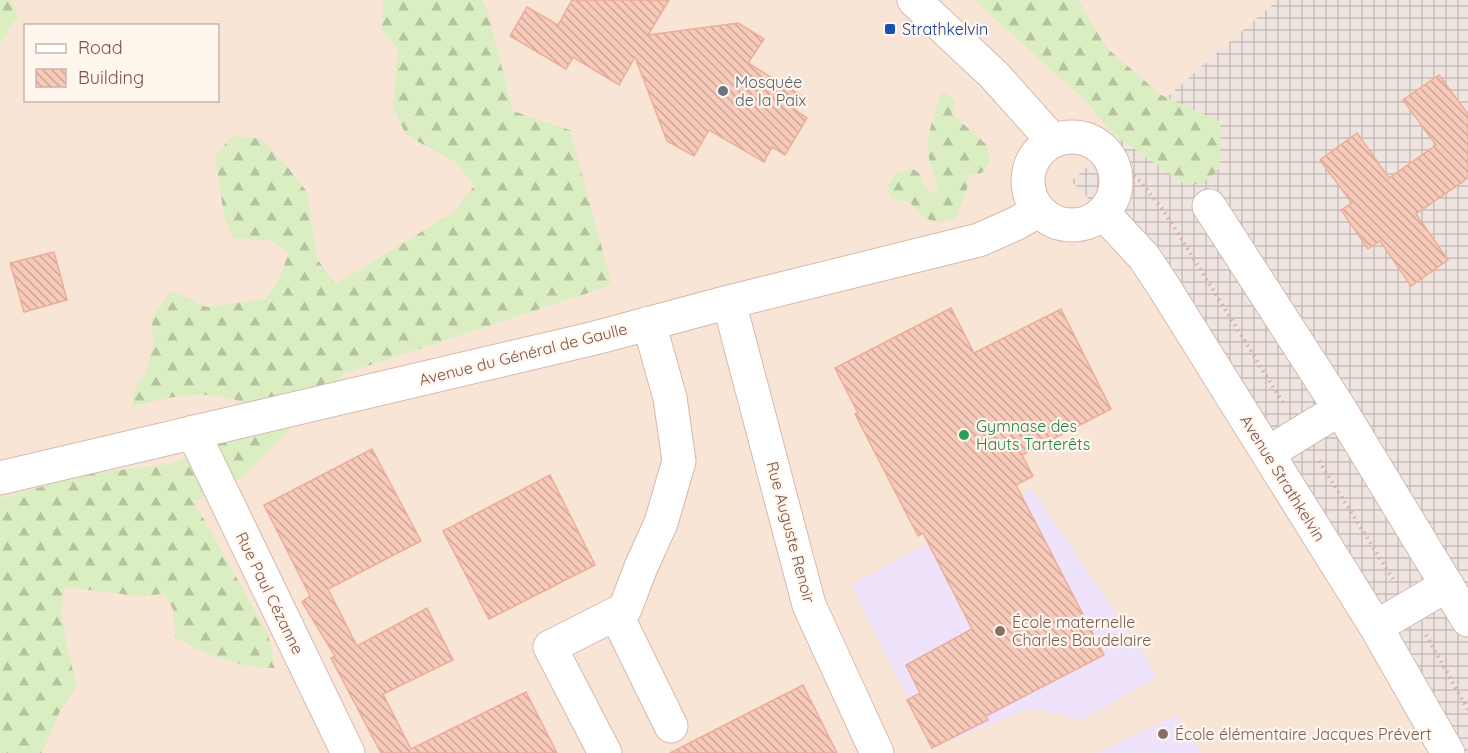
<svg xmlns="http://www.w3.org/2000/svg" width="1468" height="753" font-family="Quicksand,sans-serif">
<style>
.residential{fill:#f9e5d6;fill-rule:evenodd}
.industrial{fill:url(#industrial-grid)}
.education{fill:#efe2fb}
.forest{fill:url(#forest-firs)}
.building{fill:url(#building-back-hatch);stroke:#ecad99;stroke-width:1.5}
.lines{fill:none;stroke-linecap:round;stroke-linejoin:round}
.minor-casing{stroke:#d5b9ad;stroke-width:35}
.path{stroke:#ddad9c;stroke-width:4;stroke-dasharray:1.5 4.5;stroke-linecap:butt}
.minor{stroke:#fff;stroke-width:33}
.transit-dot{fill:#1a4fb4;stroke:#fff6ee;stroke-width:2}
.worship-dot{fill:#6b7280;stroke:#fff6ee;stroke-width:2}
.leisure-dot{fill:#2e9e5b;stroke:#fff6ee;stroke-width:2}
.education-dot{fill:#8d6e63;stroke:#fff6ee;stroke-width:2}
.labels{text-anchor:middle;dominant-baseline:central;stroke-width:4.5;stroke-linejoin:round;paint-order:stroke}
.transit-label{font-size:16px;fill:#164399;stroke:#fff6ee;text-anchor:start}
.worship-label{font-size:16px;fill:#5b616d;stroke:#fff6ee;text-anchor:start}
.street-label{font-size:16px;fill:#7c5247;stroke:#fff6ee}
.leisure-label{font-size:16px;fill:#27864d;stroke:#fff6ee;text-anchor:start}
.education-label{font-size:16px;fill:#785e54;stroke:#fff6ee;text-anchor:start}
</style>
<defs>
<pattern id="industrial-grid" width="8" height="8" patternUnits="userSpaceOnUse" patternTransform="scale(1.5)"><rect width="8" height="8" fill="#efe5e0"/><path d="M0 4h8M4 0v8" fill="none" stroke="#c7bcb7"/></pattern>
<pattern id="forest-firs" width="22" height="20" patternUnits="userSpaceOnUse" patternTransform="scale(1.5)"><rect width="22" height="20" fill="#daeec2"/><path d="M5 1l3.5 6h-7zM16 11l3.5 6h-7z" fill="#b6c39f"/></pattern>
<pattern id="building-back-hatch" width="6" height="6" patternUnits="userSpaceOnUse" patternTransform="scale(1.5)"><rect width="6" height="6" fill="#f7caba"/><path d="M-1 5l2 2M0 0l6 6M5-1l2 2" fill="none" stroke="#cda799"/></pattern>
</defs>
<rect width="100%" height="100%" fill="#fff2e6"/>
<path class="residential" d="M0,0H1272L1273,3L1103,213L1448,753H0ZM26,26H218V100H26Z"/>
<path class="industrial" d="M1272,0H1468V753H1448L1103,213L1071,181L1273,4Z"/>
<path class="education" d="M1031,488L1158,676L1082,720L1032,708L932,748L851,585Z
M1177,715L1202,753H1096Z"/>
<path class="forest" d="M0,0H11L18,16L0,43Z
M383,0H481L486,6L513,111L570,130L612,285L343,374L245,475L194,502L268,634L275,668C239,668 204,655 175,637L173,609L165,594L137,596L65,587L61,610L67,648L77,686L60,711L42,753H2L0,752V498L94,473L170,464L214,443L245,403C206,388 172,396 132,407L135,389L146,373L153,346L152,318L170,292L188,298L206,307L266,299L279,279L289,252L272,241L233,238L224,216L215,156L232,136L261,139L285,164L307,192L317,259L336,284L454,212L474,186L457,163L406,135L393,107L398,50L382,29Z
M974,0H1078L1108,49L1161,95L1221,122L1220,168L1202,184H1184L1112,133L1088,103Z
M940,93H946L955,102L952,114L987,145L990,162L982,173L968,175C969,194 961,201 955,219C935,226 921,220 910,202L890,198L888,186L896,173L912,168L920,174L926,190L937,194C938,177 930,169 928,153C925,132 937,114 940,93Z"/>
<path class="building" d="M572,0H669L648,35L738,23L764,39L748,63L802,96L794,109L807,118L785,155L772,147L764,162L709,130L694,156L667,141L635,57L619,85L573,57L566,69L510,36L527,7L558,25Z
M1439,75L1468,114V178L1416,214L1448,260L1411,286L1380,241L1368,249L1341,210L1352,203L1320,160L1357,133L1389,178L1436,145L1403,100Z
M54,252L67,300L24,312L10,263Z
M951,308L974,353L1061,309L1111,409L1022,455L1033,476L1016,485L1104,655L986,716L988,720L932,748L907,700L920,693L906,665L972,629L923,533L918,536L855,414L858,413L835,368Z
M372,449L421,541L328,589L357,646L427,608L453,660L383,694L411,749L526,692L557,753H381L331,658L335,656L302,602L310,596L264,505Z
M550,475L595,565L489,619L443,531Z
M803,685L837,753H670Z"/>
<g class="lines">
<g class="minor-casing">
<path id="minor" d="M914,0L994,75L1053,141
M1028 181a44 44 0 1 1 88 0a44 44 0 1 1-88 0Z
M1209,206L1340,409L1468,620
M1103,213L1144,257L1162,284L1376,627L1448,753
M729,302L809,605L877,753
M193,432L348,753
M1268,453L1340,409
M0,478L595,338L729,302L979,240L1017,223L1038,211
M616,614L671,726
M1376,627L1447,585
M605,753L550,647L625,609L641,567L661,523L679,461L670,398L649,323"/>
</g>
<path class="path" d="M1110,158L1141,182L1166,214L1285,406
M1319,461L1393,579
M1426,635L1468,710"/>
<use href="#minor" class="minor"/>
</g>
<rect class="transit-dot" x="884" y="23" width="12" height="12" rx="3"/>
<circle class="worship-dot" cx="723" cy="91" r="6"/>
<circle class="leisure-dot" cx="964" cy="435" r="6"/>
<g class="education-dot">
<circle cx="1000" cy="631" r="6"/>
<circle cx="1163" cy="734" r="6"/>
</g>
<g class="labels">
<g class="transit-label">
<text x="902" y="29">Strathkelvin</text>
</g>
<g class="worship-label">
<text x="735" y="82">Mosquée<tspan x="735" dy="18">de la Paix</tspan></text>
</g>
<g class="street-label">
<text transform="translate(523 354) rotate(-14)">Avenue du Général de Gaulle</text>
<text transform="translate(1283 478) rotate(58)">Avenue Strathkelvin</text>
<text transform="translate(791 532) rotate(75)">Rue Auguste Renoir</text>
<text transform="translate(270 593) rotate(64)">Rue Paul Cézanne</text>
</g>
<g class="leisure-label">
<text x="976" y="426">Gymnase des<tspan x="976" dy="18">Hauts Tarterêts</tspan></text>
</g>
<g class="education-label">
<text x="1012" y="622">École maternelle<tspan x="1012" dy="18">Charles Baudelaire</tspan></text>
<text x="1175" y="734">École élémentaire Jacques Prévert</text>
</g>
</g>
<rect x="24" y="24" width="195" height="78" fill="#fff6ee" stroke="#cbb4ab" stroke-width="1.5"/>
<rect x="36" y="44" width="30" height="9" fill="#ffffff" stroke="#cbb4ab" stroke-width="1.5"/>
<text x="78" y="54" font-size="18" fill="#7c5247">Road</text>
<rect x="36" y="69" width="30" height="18" fill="url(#building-back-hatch)" stroke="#cbb4ab" stroke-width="1.5"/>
<text x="78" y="84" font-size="18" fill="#7c5247">Building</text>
</svg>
